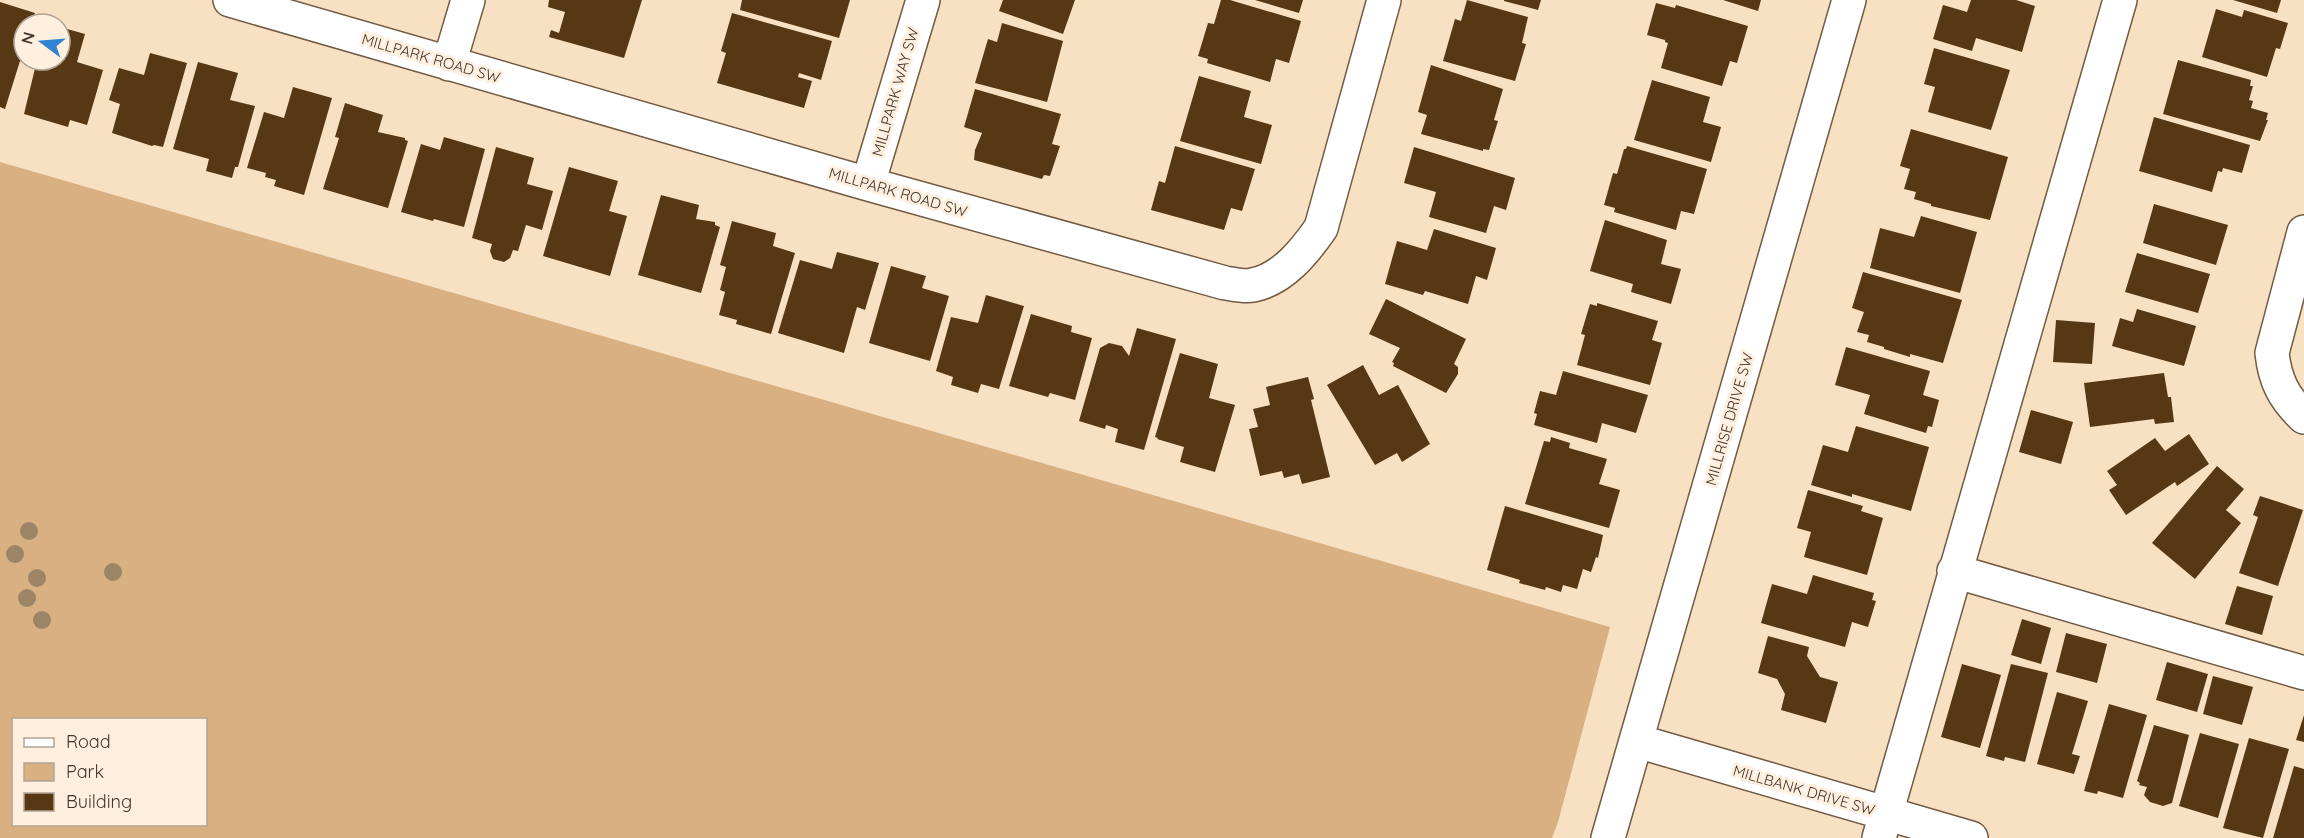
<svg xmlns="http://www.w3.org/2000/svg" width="2304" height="838" font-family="Quicksand,sans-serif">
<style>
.green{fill:#d8b082;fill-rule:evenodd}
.building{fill:#563914}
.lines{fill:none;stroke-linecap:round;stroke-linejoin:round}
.minor-casing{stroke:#705b43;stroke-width:36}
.minor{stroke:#fff;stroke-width:33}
.tree{fill:#9c8467}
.labels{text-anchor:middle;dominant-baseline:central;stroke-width:6;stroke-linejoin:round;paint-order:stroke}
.street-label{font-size:15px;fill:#40362b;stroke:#feefde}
</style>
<rect width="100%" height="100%" fill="#f8e0c3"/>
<path class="green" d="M0,162L1610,627L1558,822L1552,838H0ZM14,720H206V824H14Z"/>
<path class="building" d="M549,0H642L624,58L549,37L551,30L559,33L565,12L548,7Z
M742,0H850L839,38L740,10Z
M1003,0H1075L1063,34L999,11Z
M1221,0H1230L1301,21L1289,63L1276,59L1270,82L1207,63L1208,59L1198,56L1208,23L1214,24Z
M1255,0H1303L1299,13Z
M1467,0L1528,17L1522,43L1526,44L1515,81L1443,61L1455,19L1461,21Z
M1541,0L1538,10L1504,1V0Z
M1723,0H1761L1758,11Z
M1971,0H2016L2035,6L2022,52L1976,38L1972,51L1933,39L1943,5L1967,12Z
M2233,0H2281L2277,13Z
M0,2L35,13L31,24H24V56L22,62L20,61L5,109L0,107Z
M1656,3L1675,8L1676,5L1748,26L1737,63L1730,61L1722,86L1661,68L1668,43L1665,42V40L1647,35Z
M2216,9L2242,17L2244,10L2288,23L2280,49L2276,48L2267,77L2202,57Z
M732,13L832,41L821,80L799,73L798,77L812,81L804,108L717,83L726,53L721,51Z
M1002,23L1063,41L1047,102L975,83L988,39L997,42Z
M60,27L85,34L77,62L103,70L87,125L70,120L68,127L24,114L37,60H60Z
M1934,48L2010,70L1991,130L1928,112L1935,87L1924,84Z
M150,53L187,63L163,147L154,145L152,146L112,133L120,104L109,100L119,68L144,75Z
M2178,60L2251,80L2250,86H2253L2249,100L2253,101L2251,108L2268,113L2266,120H2268L2260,141L2163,114Z
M198,62L238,73L230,100L255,106L238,167H235L232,178L206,171L209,159L173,149Z
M1431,65L1503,89L1494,120L1498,121L1489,150L1483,149V151L1421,134L1427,115L1418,112Z
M1199,76L1251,91L1244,117L1272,125L1261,164L1180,141Z
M1652,80L1710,97L1703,122L1721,127L1711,162L1634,140Z
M293,87L332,98L304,195L274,186L276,180L265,177L266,173L247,168L264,112L284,118Z
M975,89L1061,114L1052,144L1060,146L1050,176L1044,175L1042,179L974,160L975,150L982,133L964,127Z
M345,103L383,115L378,132L405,138V140L408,141L388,208L323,189L339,138L335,137Z
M2154,117L2250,145L2242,173L2223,168L2222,172L2218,171L2212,192L2139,171Z
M1911,129L2008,157L1990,220L1931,206V204L1914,199L1916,192L1904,189L1910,169L1900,166Z
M444,137L485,149L464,227L434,219L433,221L401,212L421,144L440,150Z
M1175,146L1255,169L1242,211L1231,208L1224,230L1151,210L1159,181L1165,183Z
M1627,146L1707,169L1694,214L1681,211L1676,230L1614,212L1615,208L1604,205L1613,173L1617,174L1624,149H1626Z
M496,147L534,158L527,184L553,191L542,230L526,225L518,251L513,250L510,258L504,262L493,259L490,251L492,244L472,238Z
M1414,147L1515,178L1506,210L1494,206L1486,233L1429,217L1436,192L1404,183Z
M569,167L618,181L609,211L627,216L610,276L543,256Z
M661,195L699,205L696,219L715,222V225L720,227L701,293L638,275Z
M2154,204L2228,225L2216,265L2143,243Z
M1921,216L1977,232L1960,293L1870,268L1880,228L1914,237Z
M1605,220L1667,240L1661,264L1681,269L1671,304L1631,292L1633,284L1590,271Z
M732,221L776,233L773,246L795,253L771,334L736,324L737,320L719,315L725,292L720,290L726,267L720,265Z
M1434,229L1496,248L1487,280L1476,276L1468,304L1425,291L1423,295L1385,284L1397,241L1427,250Z
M837,252L879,263L865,310L857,307L844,353L778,333L800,260L832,269Z
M2137,253L2210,274L2198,313L2125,292Z
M891,266L926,276L922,288L949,296L930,361L869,343Z
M1863,272L1962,300L1943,363L1910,354V357L1884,349V347L1867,342L1869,335L1857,332L1864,312L1852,308Z
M986,295L1024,306L999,389L981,384L978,393L951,385L953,377L936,371L951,317L978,323Z
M1386,299L1466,339L1454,364L1458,367V374L1446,393L1393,366L1394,363L1392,362L1400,348L1369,334Z
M1597,303L1658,321L1652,340L1662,343L1650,385L1577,365L1585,335L1581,334L1590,304L1597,306Z
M2137,309L2196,326L2184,366L2112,346L2120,318L2133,322Z
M1031,314L1072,326L1071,332L1092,338L1075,400L1050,393L1048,397L1009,386Z
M2056,320L2095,323L2092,364L2053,362Z
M1137,328L1176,339L1144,450L1115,442L1118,429L1106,425L1105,429L1079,421L1100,348L1109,343L1122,346L1129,356Z
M1846,347L1930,371L1923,395L1939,400L1932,427L1928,426L1926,433L1864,414L1870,395L1835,385Z
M1180,353L1218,364L1209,398L1235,405L1215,472L1180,462L1184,447L1157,439L1158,438L1155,437Z
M1363,365L1379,395L1398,385L1430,444L1402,462L1397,453L1375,465L1327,385Z
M1563,371L1648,395L1636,433L1602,423L1597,443L1534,425L1537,414L1534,413L1540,391L1556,395Z
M2164,373L2168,397H2171L2174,422L2155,424L2154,419L2090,427L2084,383Z
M1308,377L1314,399L1311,400L1330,477L1302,484L1299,474L1284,478L1282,471L1260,476L1249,429L1258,427L1253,409L1270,405L1266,387Z
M2031,410L2073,422L2061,464L2019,452Z
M1856,426L1929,447L1911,511L1852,494V497L1811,485L1823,445L1848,452Z
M2189,434L2209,464L2177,486L2175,482L2126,515L2109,490L2117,485L2107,471L2155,438L2165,451Z
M1551,437L1570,443L1569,448L1607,459L1599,484L1620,490L1609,528L1525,504L1544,441L1550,442Z
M2217,466L2244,489L2226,510L2241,523L2195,579L2152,543Z
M1808,490L1863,506L1861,511L1883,518L1867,575L1804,557L1811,532L1797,528Z
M2260,496L2303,510L2278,586L2239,573L2258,517L2253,515Z
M1505,506L1603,535L1598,558L1596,557L1591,572L1583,569L1577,589L1563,585L1561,592L1546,587L1545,590L1519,583L1520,580L1487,570Z
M1813,575L1874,593L1872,600L1876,601L1868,627L1852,622L1845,647L1761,623L1772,584L1807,594Z
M2237,586L2273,596L2262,635L2225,624Z
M2022,619L2051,628L2041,664L2011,655Z
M2066,633L2107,644L2097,683L2056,672Z
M1768,636L1809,647L1807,656L1820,677L1838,682L1826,723L1781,710L1785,694L1777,679L1758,673Z
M2167,662L2208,674L2197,712L2156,700Z
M1962,664L2001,675L1980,748L1941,737Z
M2011,664L2048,673L2025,762L2005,757L2004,761L1986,756Z
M2213,676L2253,687L2242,725L2203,714Z
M2057,692L2088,701L2072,754L2080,756L2074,774L2037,764Z
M2109,704L2147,715L2123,798L2098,791L2097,794L2084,791Z
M2304,715V742L2296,740Z
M2154,725L2189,735L2172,803L2163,806L2150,802L2144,795L2147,787L2139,785L2140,783L2137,781Z
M2200,733L2239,744L2218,818L2179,806Z
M2249,738L2289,749L2263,838L2223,828Z
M2294,766L2304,769V838H2273Z"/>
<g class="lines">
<g class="minor-casing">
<path id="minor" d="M230,0L868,184L1225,283C1233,284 1245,287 1253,285C1283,279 1305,251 1321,228L1384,0
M449,64L468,0
M868,184L923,0
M2304,232L2272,353C2275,381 2284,398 2304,417
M1954,571L2304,673
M1637,741L1971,838
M1608,838L1849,0
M1879,838L2120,0"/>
</g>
<use href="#minor" class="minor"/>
</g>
<g class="tree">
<circle cx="29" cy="531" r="9"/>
<circle cx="15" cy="554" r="9"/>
<circle cx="113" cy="572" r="9"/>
<circle cx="37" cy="578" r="9"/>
<circle cx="27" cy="598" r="9"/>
<circle cx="42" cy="620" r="9"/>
</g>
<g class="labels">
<g class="street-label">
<text transform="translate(431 58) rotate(16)">MILLPARK ROAD SW</text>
<text transform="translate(895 92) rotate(-74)">MILLPARK WAY SW</text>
<text transform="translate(898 192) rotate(16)">MILLPARK ROAD SW</text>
<text transform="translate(1729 419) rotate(-74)">MILLRISE DRIVE SW</text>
<text transform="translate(1804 790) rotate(16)">MILLBANK DRIVE SW</text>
</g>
</g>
<rect x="12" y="718" width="195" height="108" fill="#feefde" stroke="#b2a596" stroke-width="1.5"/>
<rect x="24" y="738" width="30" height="9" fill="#ffffff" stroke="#b2a596" stroke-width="1.5"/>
<text x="66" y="748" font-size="18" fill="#40362b">Road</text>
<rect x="24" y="763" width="30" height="18" fill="#d8b082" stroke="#b2a596" stroke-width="1.5"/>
<text x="66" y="778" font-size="18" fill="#40362b">Park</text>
<rect x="24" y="793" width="30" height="18" fill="#563914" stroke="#b2a596" stroke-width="1.5"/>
<text x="66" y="808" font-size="18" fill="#40362b">Building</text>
<g transform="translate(42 42) rotate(286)"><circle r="28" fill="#feefde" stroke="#b2a596" stroke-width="1.5"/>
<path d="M0-4.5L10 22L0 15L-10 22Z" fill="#2f83d1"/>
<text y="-9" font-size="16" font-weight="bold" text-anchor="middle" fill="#40362b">N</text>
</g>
</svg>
